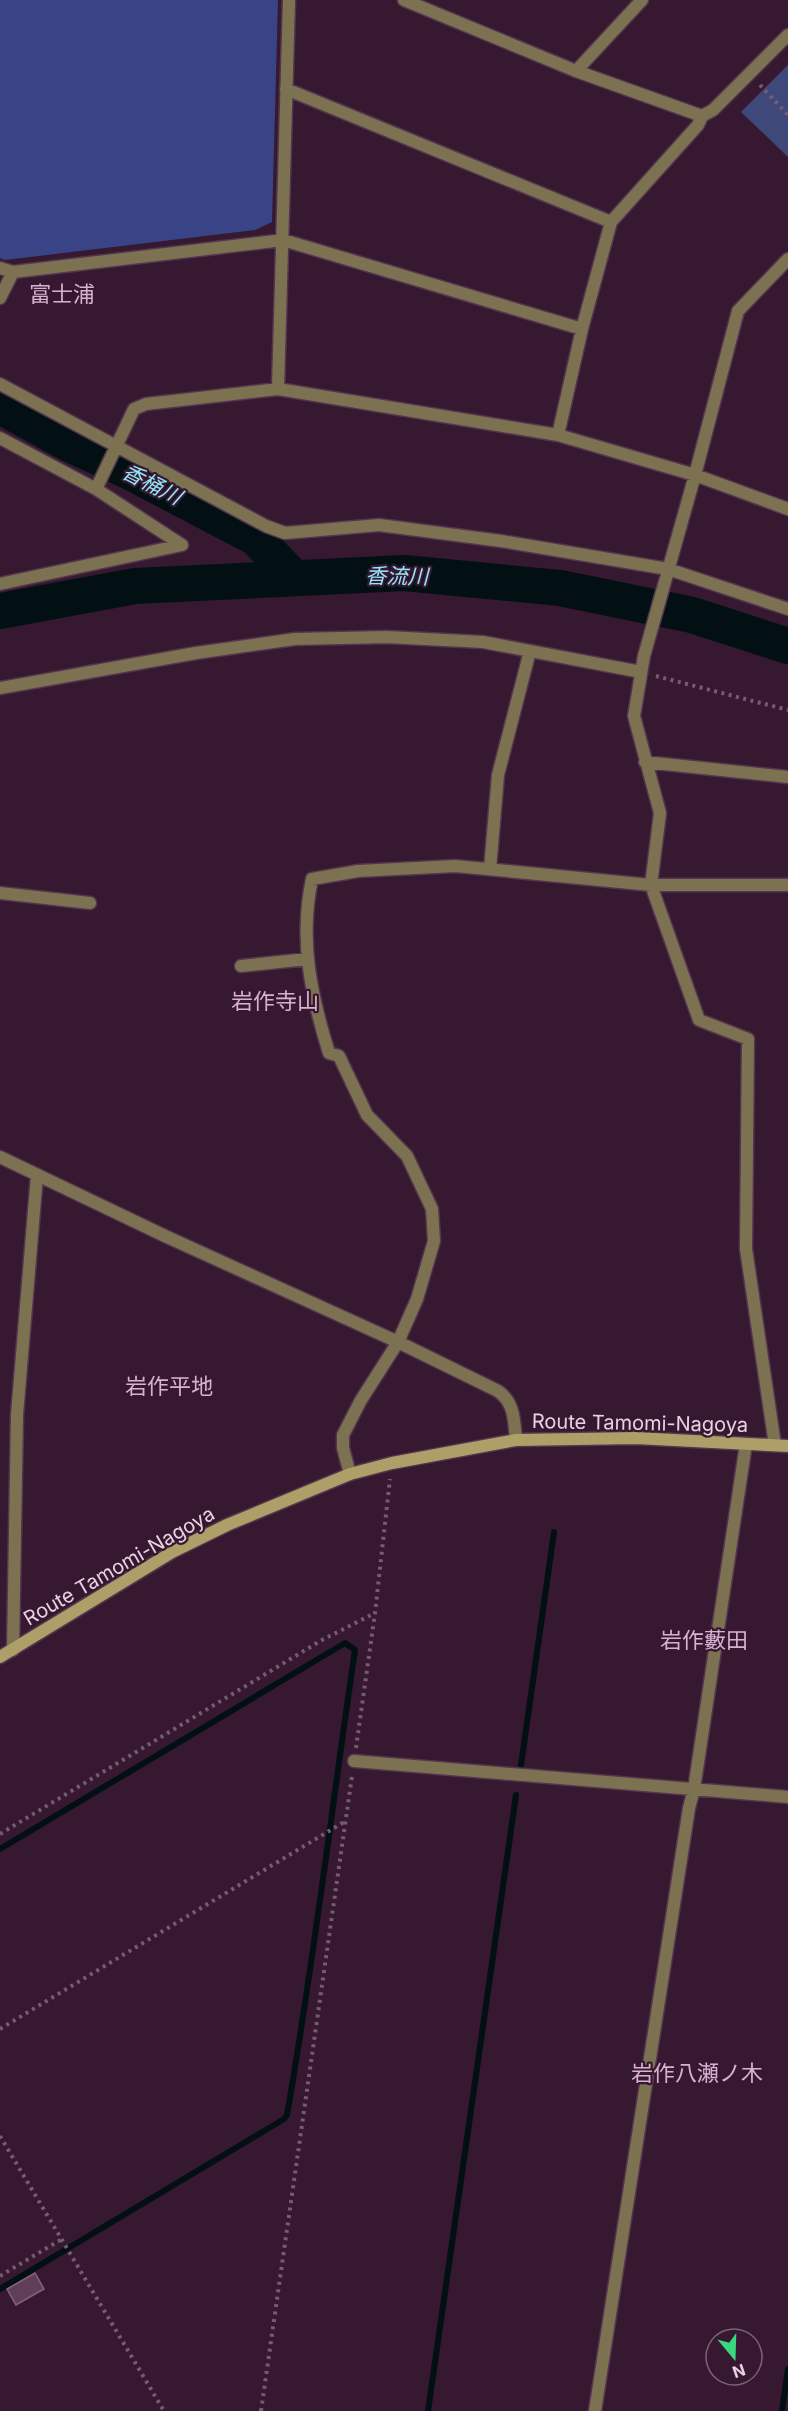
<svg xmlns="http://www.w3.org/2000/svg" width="788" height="2411" font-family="Inter,'Noto Sans JP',sans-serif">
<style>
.green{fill:#3f4979}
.forest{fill:#394486}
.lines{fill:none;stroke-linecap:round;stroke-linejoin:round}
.stream{stroke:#031013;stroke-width:6}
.river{stroke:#031013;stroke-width:36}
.building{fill:#603e59;stroke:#86627f;stroke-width:1.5}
.minor-casing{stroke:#52364d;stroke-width:15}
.tertiary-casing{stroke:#52364d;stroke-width:15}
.secondary-casing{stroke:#52364d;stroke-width:15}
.path{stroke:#765c71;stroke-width:4;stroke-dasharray:3 4.5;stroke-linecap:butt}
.minor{stroke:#7c7251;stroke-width:12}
.tertiary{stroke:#7c7251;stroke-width:12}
.secondary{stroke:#ae9e68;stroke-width:12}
.labels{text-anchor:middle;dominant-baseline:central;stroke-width:4.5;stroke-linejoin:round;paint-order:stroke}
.street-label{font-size:20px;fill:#e7d2e2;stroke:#361831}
.water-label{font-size:21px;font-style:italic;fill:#93e6f9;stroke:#361831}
.quarter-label{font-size:22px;fill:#d8b0d0;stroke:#361831}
</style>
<rect width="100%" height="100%" fill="#361831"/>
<path class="green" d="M788,65V157L741,112Z"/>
<path class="forest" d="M0,0H278L272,222L255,230L5,260L0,258Z"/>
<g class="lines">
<path class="stream" d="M521,1765L554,1532
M0,1849L345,1643L355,1650C332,1805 314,1961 287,2115L284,2119L0,2289
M428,2411L516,1795
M782,2411L788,2369"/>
<path class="river" d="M0,406L69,444L132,473L256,538L293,577
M0,611L135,586L404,573L560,588L692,615L788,646"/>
</g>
<path class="building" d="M35,2273L44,2289L16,2305L7,2289Z"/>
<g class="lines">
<g class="minor-casing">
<path id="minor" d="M576,71L642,0
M286,89L611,222
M0,268L13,272L283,240L582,329
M0,298L13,272
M0,384L266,526L285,533L379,525L501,541L668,569L788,609
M278,389L289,0
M558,435L582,329L611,222L698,125L702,116
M0,438L96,489L182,545
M96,489L134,409L146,404L278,389L558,435L695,475L788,509
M0,584L182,545
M0,688L196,653L295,639L387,637L483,642L641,672
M645,762L788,777
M490,869L498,775L530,651
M0,893L90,903
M241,966L307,959
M0,1157L165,1236L398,1342L498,1391C515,1403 514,1421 516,1440
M775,1445L746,1249L748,1039L699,1020L651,885L660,813L634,716L644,656L695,475L738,311L788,259
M350,1474L343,1448V1435L361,1400L398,1342L417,1299L434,1241L432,1209L407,1156L367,1115L339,1056L329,1053C311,995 299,940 312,879L358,871L455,866L651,885H788
M13,1650L17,1415L37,1175
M354,1761L788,1797
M595,2411L689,1808L694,1789L746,1444"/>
</g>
<g class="tertiary-casing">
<path id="tertiary" d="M404,0L576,71L702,116L713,110L788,35"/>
</g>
<g class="secondary-casing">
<path id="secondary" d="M0,1657L174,1551L227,1525L350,1474L392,1463L516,1440L636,1438L788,1446"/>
</g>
<path class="path" d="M760,85L788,115
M656,676L788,710
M356,1748L375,1613L390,1479
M0,1834L322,1640L375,1613
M0,2029L344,1822
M0,2136L164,2411
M0,2276L62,2239
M261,2411L352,1776"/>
<use href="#minor" class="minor"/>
<use href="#tertiary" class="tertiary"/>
<use href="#secondary" class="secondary"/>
</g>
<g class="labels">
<g class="street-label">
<text transform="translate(640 1423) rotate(1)">Route Tamomi-Nagoya</text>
<text transform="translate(119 1566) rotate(-30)">Route Tamomi-Nagoya</text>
</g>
<g class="water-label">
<text transform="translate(152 484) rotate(27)">香桶川</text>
<text transform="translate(397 576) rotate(1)">香流川</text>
</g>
<g class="quarter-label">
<text x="62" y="294">富士浦</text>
<text x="275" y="1001">岩作寺山</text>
<text x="169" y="1386">岩作平地</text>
<text x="704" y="1640">岩作藪田</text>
<text x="697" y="2073">岩作八瀬ノ木</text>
</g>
</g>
<g transform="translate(734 2357) rotate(161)"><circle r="28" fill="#361831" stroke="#7d6278" stroke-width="1.5"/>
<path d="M0-4.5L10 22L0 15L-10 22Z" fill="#3bd77e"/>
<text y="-9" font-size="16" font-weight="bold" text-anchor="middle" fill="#e7d2e2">N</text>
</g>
</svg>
